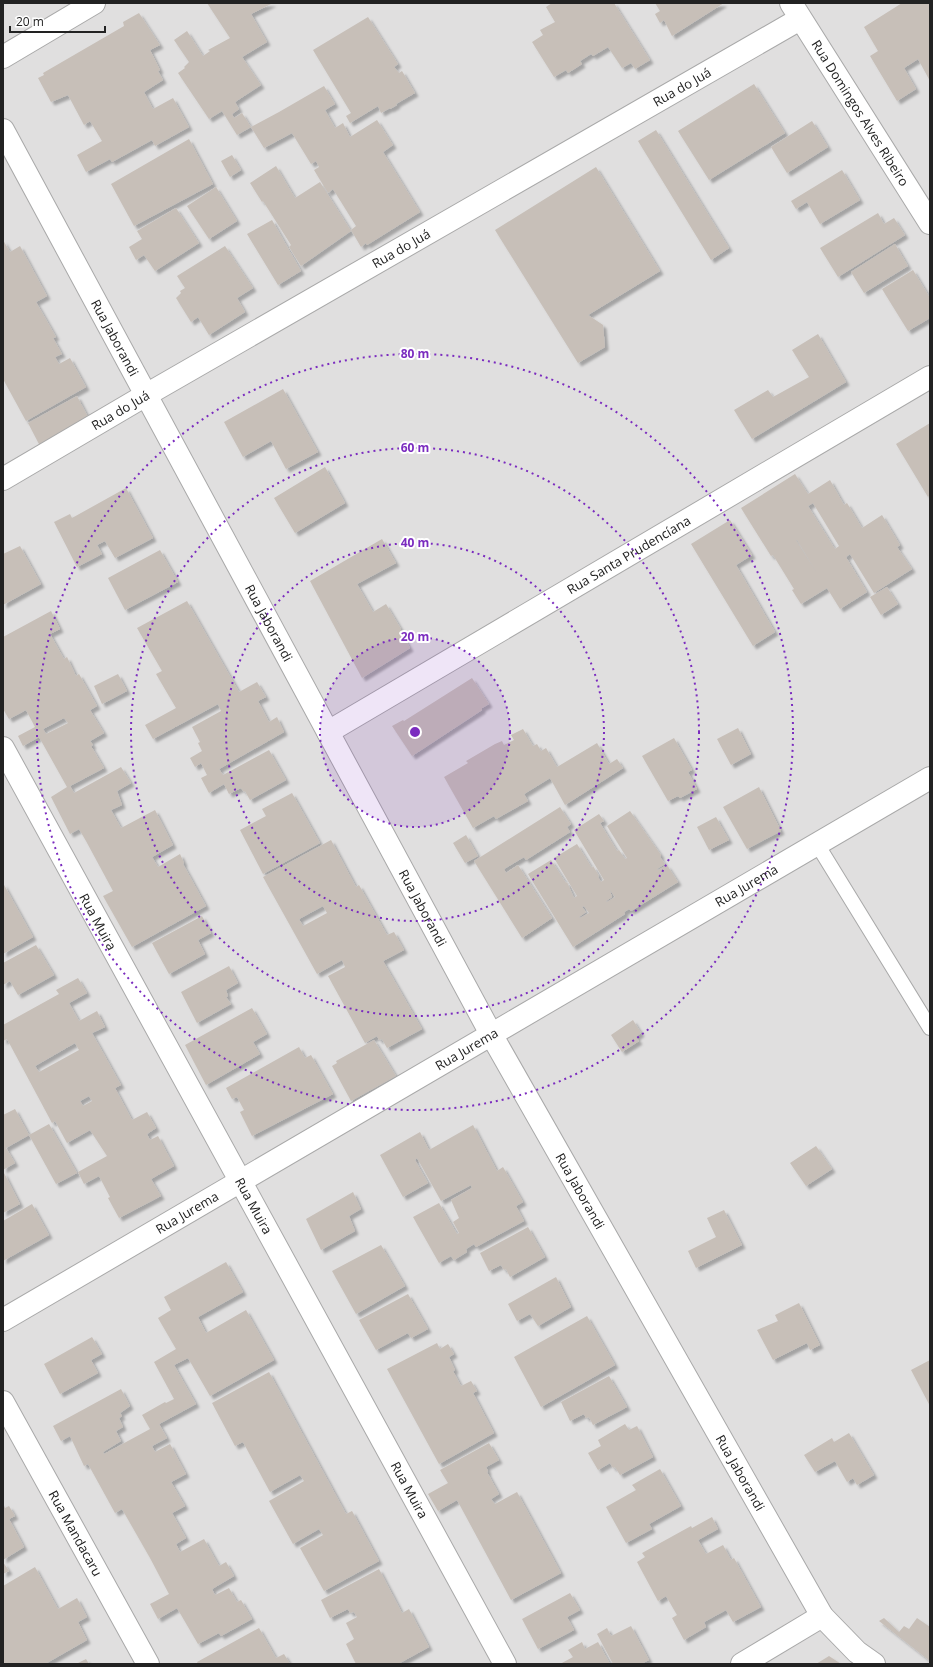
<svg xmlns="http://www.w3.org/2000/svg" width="933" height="1667" font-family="'Open Sans',sans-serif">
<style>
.residential{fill:#e0dfdf}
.building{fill:#c7bfb8;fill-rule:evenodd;filter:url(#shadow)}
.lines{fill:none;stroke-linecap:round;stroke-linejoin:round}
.lane-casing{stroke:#a9a9a9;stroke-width:16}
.street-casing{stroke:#a9a9a9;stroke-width:24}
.lane{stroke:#fff;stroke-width:14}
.street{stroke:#fff;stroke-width:22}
.ring{fill:none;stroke:#7b2cbf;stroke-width:2;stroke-dasharray:2 4}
.labels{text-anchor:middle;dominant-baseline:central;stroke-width:4;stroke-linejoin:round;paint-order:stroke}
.street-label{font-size:13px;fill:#222;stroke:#fff}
.centre{fill:#7b2cbf;stroke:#fff;stroke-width:2}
.ring-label{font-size:12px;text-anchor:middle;font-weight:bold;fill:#7b2cbf;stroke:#fff;stroke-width:4;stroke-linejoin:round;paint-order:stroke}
</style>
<defs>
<filter id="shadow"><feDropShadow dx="3.5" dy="3.5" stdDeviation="1" flood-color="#0004"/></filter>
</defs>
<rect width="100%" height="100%" fill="#f2efe9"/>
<path class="residential" d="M3,3H930V1664H3Z"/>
<path class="building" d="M207,3H273L251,14L267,42L242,57L261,85L235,102L239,109L232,114L234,118L242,113L251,127L237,135L222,111L209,119L178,73L185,68L184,67L189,62L174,40L187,31L203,56L210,51L208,50L230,38Z
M552,3H614L650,60L635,69L631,63L622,68L608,47L593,56L591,54L580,61L582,64L568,73L566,70L554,77L532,42L543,35L540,30L555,22L546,7Z
M655,3H724L672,36L664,20L660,23L655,14L660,11Z
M902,3H930V81L918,59L904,68L916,89L897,101L870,56L878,51L864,27Z
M139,13L160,45L150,50L160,70L158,71L163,80L144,92L153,109L173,98L189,127L155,146L152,140L112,162L110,159L86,172L77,155L102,141L90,121L84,125L68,95L51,102L38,78L44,75L43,73L124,26L123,22Z
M368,17L398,64L394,67L399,73L402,71L415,93L396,104L397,105L390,109V108L381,113L378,106L350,123L346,116L351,113L313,50Z
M754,84L785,133L709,180L678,131Z
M324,86L335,104L325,110L335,128L343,123L350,137L377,120L393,145L383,152L420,212L367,245L366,243L361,247L351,230L356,226L333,189L328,193L314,170L319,167L316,161L311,164L292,133L264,148L251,127L279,112Z
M812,121L828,147L787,173L771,147Z
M656,130L729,248L711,260L638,141Z
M189,139L213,184L134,226L111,184Z
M232,155L241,170L230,177L221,161Z
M276,166L295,198L320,182L351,231L301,266L289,247L291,245L263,201L262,202L250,183Z
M596,167L660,271L588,315L603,325L605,347L578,363L495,230Z
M842,170L860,200L820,224L807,202L796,209L791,201Z
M216,187L237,221L209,239L187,206Z
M176,208L199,243L155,271L144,255L136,260L129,247L142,239L137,231Z
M878,213L884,224L894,218L905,235L838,277L820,248Z
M272,220L301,271L278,285L247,234Z
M3,240L10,252L20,246L47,296L36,302L56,337L53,338L62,354L55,357L59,364L70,358L86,387L26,421L3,379Z
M895,244L908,266L864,293L851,272Z
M225,246L253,288L237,298L245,312L209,335L198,317L191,322L176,298L181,293L180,291L185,288L177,276Z
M913,270L930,298V318L908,331L882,289Z
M818,334L846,382L752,439L734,410L768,390L773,397L809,377L792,350Z
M283,389L318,452L286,469L271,441L243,457L224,422Z
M77,396L89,419L40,446L28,423Z
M930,423V495L928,497L896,444Z
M325,467L345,503L295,533L274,498Z
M795,474L808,494L830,480L844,505L847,503L862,528L882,515L900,545L897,547L912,569L874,593L850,554L846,557L867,592L840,609L827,588L801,604L792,590L794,589L773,555L771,556L741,508ZM813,503L839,546L835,549L808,506ZM796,540H797L818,575Z
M126,488L153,538L115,558L105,541L97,545L102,554L77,567L54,522L70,514L72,518Z
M730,520L752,555L736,565L775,632L753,646L691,544Z
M382,539L396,563L357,584L373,612L386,604L401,629L400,630L410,648L362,678L310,581Z
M20,546L41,584L3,605V554Z
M160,550L178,582L125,610L108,578Z
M887,587L898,604L881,615L870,597Z
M187,601L239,692L257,682L266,697L258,701L269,722L277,717L284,732L219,769L223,775L269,750L286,780L250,800L245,791L244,792L241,788L229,794L224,784L209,793L201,778L207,775L201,763L195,767L190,758L202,751L198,743L200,742L192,727L221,711L218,704L153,739L145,725L176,708L156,674L162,671L137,628Z
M51,611L60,629L50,634L64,659L67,657L76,676L79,674L97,706L90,710L104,733L90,741L93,745L91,746L104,768L70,786L74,793L121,767L131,783L117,791L122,805L111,810L121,828L155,810L173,845L152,857L158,867L180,854L184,863L183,864L206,906L132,947L103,896L113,891L86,841L79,829L70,834L51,797L67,787L39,737L23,746L18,736L35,727L26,710L9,719L3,709V637ZM64,718L68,723L46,734L43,729Z
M118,674L127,691L102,704L94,686Z
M472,678L489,704L482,708V710L412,756L392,726L403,720L404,721Z
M738,728L751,754L731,765L717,739Z
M523,729L533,746L537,744L541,751L546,748L557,767L597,743L609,764L617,759L623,768L565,805L550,778L524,794L528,801L496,819L494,816L473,828L444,777L468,763L466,761L495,744L502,741L504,745L514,740L511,735Z
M674,738L692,770L688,772L697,789L680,798L678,796L668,801L642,756Z
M759,787L781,831L747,849L723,807Z
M292,793L320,843L263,874L240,830L266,816L262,809Z
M560,807L571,824L567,827L570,832L526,860L524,857L504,869L506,873L518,865L552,918L522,938L474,861Z
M630,811L661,855L660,857L665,864L657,869L658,870L667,865L678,882L631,911L629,909L624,912L625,914L573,947L528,874L551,860L566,883L567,882L574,898L577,896L554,858L577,844L592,868L593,866L599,876L598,877L601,882L604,880L574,830L599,814L604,821L600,823L617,851L619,850L625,859L627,858L607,826ZM610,890L615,897L607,902L606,901L612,897ZM584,906L589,913L580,918L579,917L586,912L582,907Z
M716,817L729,840L709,850L697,827Z
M466,835L478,856L465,863L453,843Z
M331,840L356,887L359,885L387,935L394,932L404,950L383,961L422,1029L387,1048L382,1039L379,1040L377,1036L365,1043L328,976L345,967L342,960L317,974L263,877ZM323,906L327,913L303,926L299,919Z
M3,883L33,937L3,954Z
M202,916L211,933L198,940L205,954L169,974L152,943Z
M36,945L54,975L18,995L10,981L3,985V963Z
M229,966L238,983L226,990L228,996L226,997L231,1004L197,1023L181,992Z
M78,978L87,993L69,1003L79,1021L97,1011L105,1027L92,1033L121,1085L115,1088L132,1120L147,1112L156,1128L147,1134L150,1140L158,1136L174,1166L151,1179L161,1196L119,1218L108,1198L110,1197L99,1176L84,1184L78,1172L107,1156L90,1130L67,1143L55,1121L52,1123L7,1039L3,1041V1025L59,994L56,990ZM75,1043L79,1050L39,1072L35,1066ZM89,1096L92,1101L83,1106L80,1101Z
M252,1008L267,1034L253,1042L260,1054L206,1085L185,1045Z
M633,1020L641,1033L636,1037L639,1041L622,1052L611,1035Z
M374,1040L396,1076L351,1101L332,1066L337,1063L336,1061Z
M299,1047L305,1058L311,1055L333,1094L252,1136L240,1112L244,1110L237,1097L232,1099L226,1088Z
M15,1109L29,1135L6,1148L15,1163L3,1170V1115Z
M49,1124L77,1173L56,1184L29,1135Z
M473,1125L497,1171L503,1167L523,1202L516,1206L524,1221L476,1247L474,1244L466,1249L467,1252L454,1260L451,1256L439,1263L413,1217L439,1203L457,1234L459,1233L453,1222L459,1218L451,1200L472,1188L471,1185L441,1201L417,1158L415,1160L428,1183L403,1197L380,1155L420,1132L429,1150Z
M816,1146L832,1169L806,1186L790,1163Z
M3,1171L20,1204L3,1213Z
M353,1192L361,1209L349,1216L355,1231L321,1250L306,1219Z
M32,1204L49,1235L3,1261V1221Z
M724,1210L742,1245L696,1268L688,1251L716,1237L707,1218Z
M528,1227L545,1257L510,1277L506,1269L504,1270L501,1265L489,1271L480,1253Z
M381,1245L405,1286L356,1314L332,1271Z
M226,1262L243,1292L198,1317L206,1333L246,1310L274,1360L210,1396L188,1358L174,1365L196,1404L159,1424L167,1438L152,1446L155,1452L170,1444L186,1474L171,1482L185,1506L172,1513L186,1538L176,1544L180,1552L204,1539L219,1566L226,1562L234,1576L212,1589L215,1595L229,1588L237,1602L241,1600L252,1619L221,1636L219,1633L198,1644L177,1608L158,1619L150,1604L169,1594L150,1558L122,1509L115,1513L88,1464L84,1466L70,1436L61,1441L53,1426L121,1389L130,1406L120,1413L122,1416L119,1418L123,1427L116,1431L121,1441L103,1452L104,1454L150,1429L142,1415L165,1402L166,1403L174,1399L154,1362L176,1349L158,1318L171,1310L164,1297Z
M556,1277L571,1307L538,1326L530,1314L517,1321L508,1304Z
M408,1294L428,1329L411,1338L408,1333L376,1350L359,1320Z
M799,1303L820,1345L810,1350L807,1343L773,1360L757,1330L778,1321L775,1315Z
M587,1316L615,1365L541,1407L514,1357Z
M92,1337L102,1354L91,1360L98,1373L60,1394L44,1364Z
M437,1343L440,1349L448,1344L454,1354L449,1357L455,1370L453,1371L461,1386L471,1381L477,1391L473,1393L494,1433L439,1464L387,1369Z
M930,1360V1406L911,1370Z
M269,1372L346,1514L352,1511L379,1561L324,1591L300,1548L323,1535L319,1529L293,1544L269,1501L304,1481L300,1475L270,1492L243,1442L235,1446L212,1403Z
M609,1376L627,1407L593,1425L589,1417L586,1418L584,1414L570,1421L561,1402Z
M625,1424L629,1430L637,1426L653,1457L620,1475L615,1467L613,1468L610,1463L598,1470L588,1453L601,1446L598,1440Z
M849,1433L874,1475L857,1485L853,1478L847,1482L835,1461L815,1472L804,1455L832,1438L834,1442Z
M489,1443L499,1460L486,1467L488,1471L487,1472L499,1494L491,1499L495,1504L517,1492L561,1573L511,1600L457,1500L438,1511L428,1494L448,1483L440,1470Z
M660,1469L681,1506L649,1524L652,1529L626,1543L606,1507L636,1490L632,1485Z
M3,1503L5,1508L9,1506L15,1516L9,1519L24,1547L3,1560Z
M712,1517L718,1529L698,1540L706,1554L723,1545L731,1560L734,1558L761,1607L733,1622L726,1610L704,1622L706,1627L684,1640L672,1618L677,1615L666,1596L658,1601L637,1562L645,1557L642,1553L691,1526L692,1528Z
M3,1562L9,1571L3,1574Z
M35,1567L58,1609L77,1598L87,1617L78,1622L87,1640L45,1664H3V1586Z
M379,1569L402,1613L409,1609L429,1647L398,1664H356L346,1644L354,1639L346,1623L357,1617L354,1612L350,1613L348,1609L330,1618L321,1600Z
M570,1593L580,1610L567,1617L574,1630L538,1649L522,1619Z
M884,1618L899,1632L904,1626L909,1629L917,1618L930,1627V1661L879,1621Z
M631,1626L649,1660L641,1664H613L597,1634L607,1628L611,1636Z
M259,1628L276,1658L284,1654L290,1664H198L197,1662Z
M582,1642L585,1649L598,1642L610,1664H560L573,1657L568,1650Z
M829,1656L841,1664H816Z
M86,1659L89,1664H76Z"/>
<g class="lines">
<g class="lane-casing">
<path id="lane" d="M817,844L930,1028"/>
</g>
<g class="street-casing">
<g id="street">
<path id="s1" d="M791,3L930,223"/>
<path d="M3,57L94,3"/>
<path id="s2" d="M3,130L491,1034L822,1616L857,1652L874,1664"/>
<path id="s3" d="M3,479L146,395L800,19"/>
<path id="s4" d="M328,732L930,377"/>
<path id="s5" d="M3,748L505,1664"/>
<path id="s6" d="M3,1320L930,778"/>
<path id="s7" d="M3,1402L148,1664"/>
<path d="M742,1664L822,1616"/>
</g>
</g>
<use href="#lane" class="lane"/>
<use href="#street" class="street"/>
</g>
<circle cx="415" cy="732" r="95" fill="#7b2cbf" fill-opacity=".12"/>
<g class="ring">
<circle cx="415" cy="732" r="95"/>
<circle cx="415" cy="732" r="189"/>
<circle cx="415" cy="732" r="284"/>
<circle cx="415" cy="732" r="378"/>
</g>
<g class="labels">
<g class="street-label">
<text stroke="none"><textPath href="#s3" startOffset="784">Rua do Juá</textPath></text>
<text stroke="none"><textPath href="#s1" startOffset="130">Rua Domingos Alves Ribeiro</textPath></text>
<text stroke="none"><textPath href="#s3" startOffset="460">Rua do Juá</textPath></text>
<text stroke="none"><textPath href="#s2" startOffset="236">Rua Jaborandi</textPath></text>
<text stroke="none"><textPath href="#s3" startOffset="136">Rua do Juá</textPath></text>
<text stroke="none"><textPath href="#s4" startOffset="349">Rua Santa Prudencíana</textPath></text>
<text stroke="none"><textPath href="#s2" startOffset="560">Rua Jaborandi</textPath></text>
<text stroke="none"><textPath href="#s6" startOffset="861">Rua Jurema</textPath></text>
<text stroke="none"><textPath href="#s2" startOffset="884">Rua Jaborandi</textPath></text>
<text stroke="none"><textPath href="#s5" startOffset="198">Rua Muira</textPath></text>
<text stroke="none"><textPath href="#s6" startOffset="537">Rua Jurema</textPath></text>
<text stroke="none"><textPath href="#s2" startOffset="1208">Rua Jaborandi</textPath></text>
<text stroke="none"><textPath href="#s5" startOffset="522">Rua Muira</textPath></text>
<text stroke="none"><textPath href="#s6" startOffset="213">Rua Jurema</textPath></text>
<text stroke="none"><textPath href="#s2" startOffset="1532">Rua Jaborandi</textPath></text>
<text stroke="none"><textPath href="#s5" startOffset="846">Rua Muira</textPath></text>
<text stroke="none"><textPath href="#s7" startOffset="150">Rua Mandacaru</textPath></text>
</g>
</g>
<circle cx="415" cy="732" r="6" class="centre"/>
<g class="ring-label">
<text x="415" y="358">80 m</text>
<text x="415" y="452">60 m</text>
<text x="415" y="547">40 m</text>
<text x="415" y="641">20 m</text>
</g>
<rect width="933" height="1667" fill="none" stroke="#222222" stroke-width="8"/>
<path d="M10 26v6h95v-6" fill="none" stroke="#222222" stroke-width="2"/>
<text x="16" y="26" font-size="12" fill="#222222" stroke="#ffffff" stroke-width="3" paint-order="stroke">20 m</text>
</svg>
